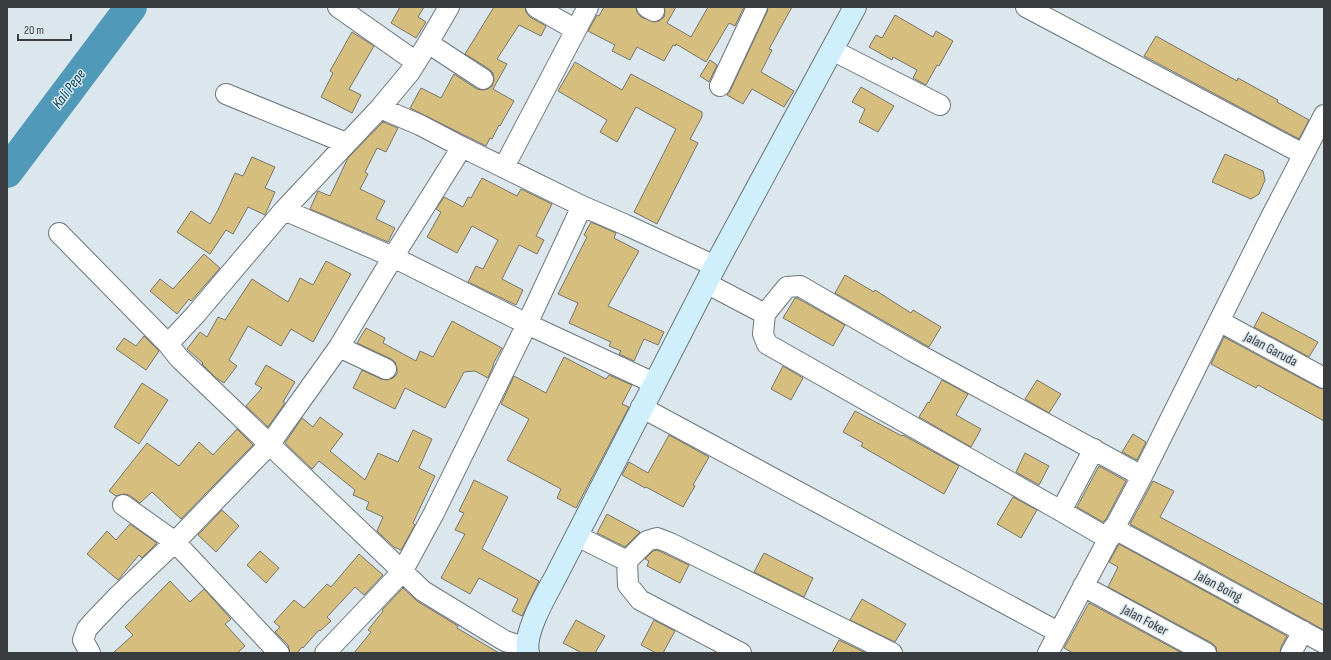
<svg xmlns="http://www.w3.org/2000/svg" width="1331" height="660" font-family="'Sofia Sans Condensed',sans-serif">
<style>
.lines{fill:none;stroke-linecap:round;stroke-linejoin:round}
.river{stroke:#5099b9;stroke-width:32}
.building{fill:#d5be7e;stroke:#78756b}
.minor-casing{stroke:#6b767b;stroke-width:22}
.secondary-casing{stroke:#6b767b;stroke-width:24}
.minor{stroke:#fff;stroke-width:20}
.secondary{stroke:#d0effc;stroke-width:22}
.labels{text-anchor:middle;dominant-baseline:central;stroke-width:3;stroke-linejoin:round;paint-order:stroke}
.street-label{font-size:14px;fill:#393d40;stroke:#dbe7ed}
.water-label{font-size:15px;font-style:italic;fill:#05475d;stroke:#dbe7ed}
</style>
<rect width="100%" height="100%" fill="#dbe7ed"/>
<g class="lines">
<path class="river" d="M7,172L131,7"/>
</g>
<path class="building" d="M400,7H424L418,17L426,22L416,38L391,23Z
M494,7H525L526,12L530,17L546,26L541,36L519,25L497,59L507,64L493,89L514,101L500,126L499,125L492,139L490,138L486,146L410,108L421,88L441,98L454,74L477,89L482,90L488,89L492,86L494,80L493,73L489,69L465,54Z
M604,7H636L637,12L641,17L654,22L659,21L664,17L665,11L664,7H676L667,23L691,37L708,7H744L735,26L729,23L706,62L676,44L675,46L673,45L664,61L637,47L630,60L612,51L615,45L588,31L597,15L599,16Z
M768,7H792L769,49L772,50L761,72L794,91L784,107L752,89L743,104L727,95L730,91L767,12Z
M895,15L933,37L936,31L953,41L939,66L937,65L926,85L913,78L917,70L893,57L892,60L869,47L876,35L882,38Z
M352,32L374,46L349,89L361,95L352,113L321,97L333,73L330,71Z
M1156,36L1237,81L1238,78L1265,93L1278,100L1277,102L1309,120L1299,139L1144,56Z
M710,60L717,65L709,82L700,76Z
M575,62L622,90L631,74L702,112V117L690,139L698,143L657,224L634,212L676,129L636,107L617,142L600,132L607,120L558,91Z
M861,87L894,106L878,132L859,122L865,109L852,102Z
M383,122L398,128L386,152L377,148L365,172L368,174L360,189L385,201L376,219L395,228L388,242L310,209L318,191L330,196L348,158Z
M1225,154L1263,171L1265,180L1259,194L1251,199L1212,182Z
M252,157L275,167L265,188L275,192L265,215L248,207L233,234L226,230L210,254L177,232L191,211L210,224L218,210L235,173L243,176Z
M482,178L517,196L521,189L552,204L536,236L544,240L537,254L519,245L502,279L523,290L516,305L468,282L476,266L483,269L498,240L472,226L457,253L427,237L441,212L436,209L444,197L463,207L468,197L471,198Z
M591,222L616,233L614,238L639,251L608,306L664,332L658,345L644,339L634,361L619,354L621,351L609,346L611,342L569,323L578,303L558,294L587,237L584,235Z
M204,254L220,268L191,301L189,299L177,314L150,291L160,279L173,289Z
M326,261L351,274L313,342L291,329L281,346L248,326L229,360L237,366L224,383L215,377L202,364L203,363L187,349L200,332L207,337L218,317L225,320L252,279L288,302L300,278L313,285Z
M845,275L874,292L875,290L911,313L913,310L941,327L929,347L835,293Z
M795,298H797L845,325L833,346L783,318Z
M1262,312L1318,342L1309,357L1254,327Z
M452,321L502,348L493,364H494L488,378L475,371L464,372L445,408L405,388L395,409L353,388L362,370L381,379L387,380L393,378L397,374V368L395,362L391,359L357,343L366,328L385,338L383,343L416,361L420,351L433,357Z
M144,336L159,351L146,370L116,349L124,338L136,346Z
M1224,337L1319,388L1324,389V421L1258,385L1256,388L1211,364Z
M564,357L606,379L609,375L632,385L622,404L629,407L576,508L557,498L561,489L507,460L529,419L501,404L514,376L546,393Z
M266,365L295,382L283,402L285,403L268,427L246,406L262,388L255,384Z
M783,366L803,378L791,400L771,389Z
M942,380L968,394L956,415L981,429L971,447L919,417L928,402L929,403Z
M1037,380L1061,394L1049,413L1025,399Z
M142,383L168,400L139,444L114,427Z
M855,411L902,436L903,435L959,466L944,494L861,446L863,443L843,432Z
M320,417L343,434L330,451L365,480L378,453L398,462L413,430L432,439L419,468L435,476L413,523L415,525L401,550L394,547L377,531L383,517L366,509L369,502L353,495L355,490L319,461L312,469L285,443L302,418L313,427Z
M237,429L253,445L181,519L152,492L140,503L129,495L124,494L116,496L109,491L147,443L179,466L199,442L213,455Z
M1133,434L1146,442L1137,460L1122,452Z
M669,435L709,457L693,485L695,486L683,507L646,487L645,488L622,475L629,462L648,473Z
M1025,453L1049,466L1039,485L1016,472Z
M1099,466L1126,481L1106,519L1103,522L1077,507Z
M474,480L508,497L482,549L539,581L522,616L512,611L518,599L479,578L470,594L441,578L465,534L455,530L464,513L459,511Z
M1153,481L1174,491L1160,517L1324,605V630L1130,524Z
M1013,497L1037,510L1021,538L997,524Z
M222,510L239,526L216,552L198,535Z
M607,514L640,532L625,547L597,533Z
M130,524L157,543L142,558L139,555L118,580L87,554L107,531L116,540Z
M1119,544L1287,636L1281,647L1280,653H1217L1216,647L1212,643L1108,587L1118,567L1109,562Z
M657,550L689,565L680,583L647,566L649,561L645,559L653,551Z
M260,551L279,568L266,583L247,565Z
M764,553L813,578L804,597L754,572Z
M359,554L383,575L364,595L355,587L327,617L331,621L320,631L319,630L303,648L302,647L297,653H290L288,645L275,632L280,627L274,622L294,600L304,608L327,584L331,587Z
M170,581L190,602L204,589L231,619L225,624L245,646L237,653H113L133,635L125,627Z
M403,588L417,601L458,626L457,628L499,653H354L371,632L368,630L383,611L382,610Z
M862,599L906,624L895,642L850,620Z
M1089,603L1095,606L1182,653H1073L1064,648Z
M576,620L605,636L595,653H582L563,643Z
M654,620L675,631L663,653H656L641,645Z
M839,640L866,653H832Z"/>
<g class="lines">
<g class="minor-casing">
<path id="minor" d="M338,7L416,62
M449,7L428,43L410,72L380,108L284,210L196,314L168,344L179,358L423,591L505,641L527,648
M536,7L576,30
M647,7L654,11
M1026,7L1303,154
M428,43L483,79
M832,50L940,105
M720,86L757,7
M226,94L346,143
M380,108L420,125L462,147L582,206L626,225L715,266
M504,167L588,7
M582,206L527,324L654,383
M284,210L393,257L527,324L434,513L402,572L325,653
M59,233L168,344
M706,283L765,314L763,334L767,344L1061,511L1109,539
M765,314L787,287L800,286L914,352L1142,476
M1219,321L1324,378
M339,347L386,369
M641,407L1058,632
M123,505L175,542L279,653
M1061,511L1094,449
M1113,528L1324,643
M577,536L627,561L628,585L640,600L741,653
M627,561L647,541L657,538L670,543L892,653
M1083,586L1206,653
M90,653L83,640L87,629L93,622L119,595L175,542L269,445L339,347L393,257L462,147
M1048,653L1142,476L1270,219L1324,115
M1291,653L1303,631"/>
</g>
<g class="secondary-casing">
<path id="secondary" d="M528,653C523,633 546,595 556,576L715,266L855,7"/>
</g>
<use href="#minor" class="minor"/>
<use href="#secondary" class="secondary"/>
</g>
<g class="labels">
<g class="street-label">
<text transform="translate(1271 349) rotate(28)">Jalan Garuda</text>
<text transform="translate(1219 586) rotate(28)">Jalan Boing</text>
<text transform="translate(1145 620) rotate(28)">Jalan Foker</text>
</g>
<g class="water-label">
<text transform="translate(69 89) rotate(-53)">Kali Pepe</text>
</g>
</g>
<rect width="1331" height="660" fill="none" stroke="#393d40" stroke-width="16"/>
<path d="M18 34v6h53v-6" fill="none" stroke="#393d40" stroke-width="2"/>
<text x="24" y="34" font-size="12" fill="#393d40" stroke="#dbe7ed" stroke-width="3" paint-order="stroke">20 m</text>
</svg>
